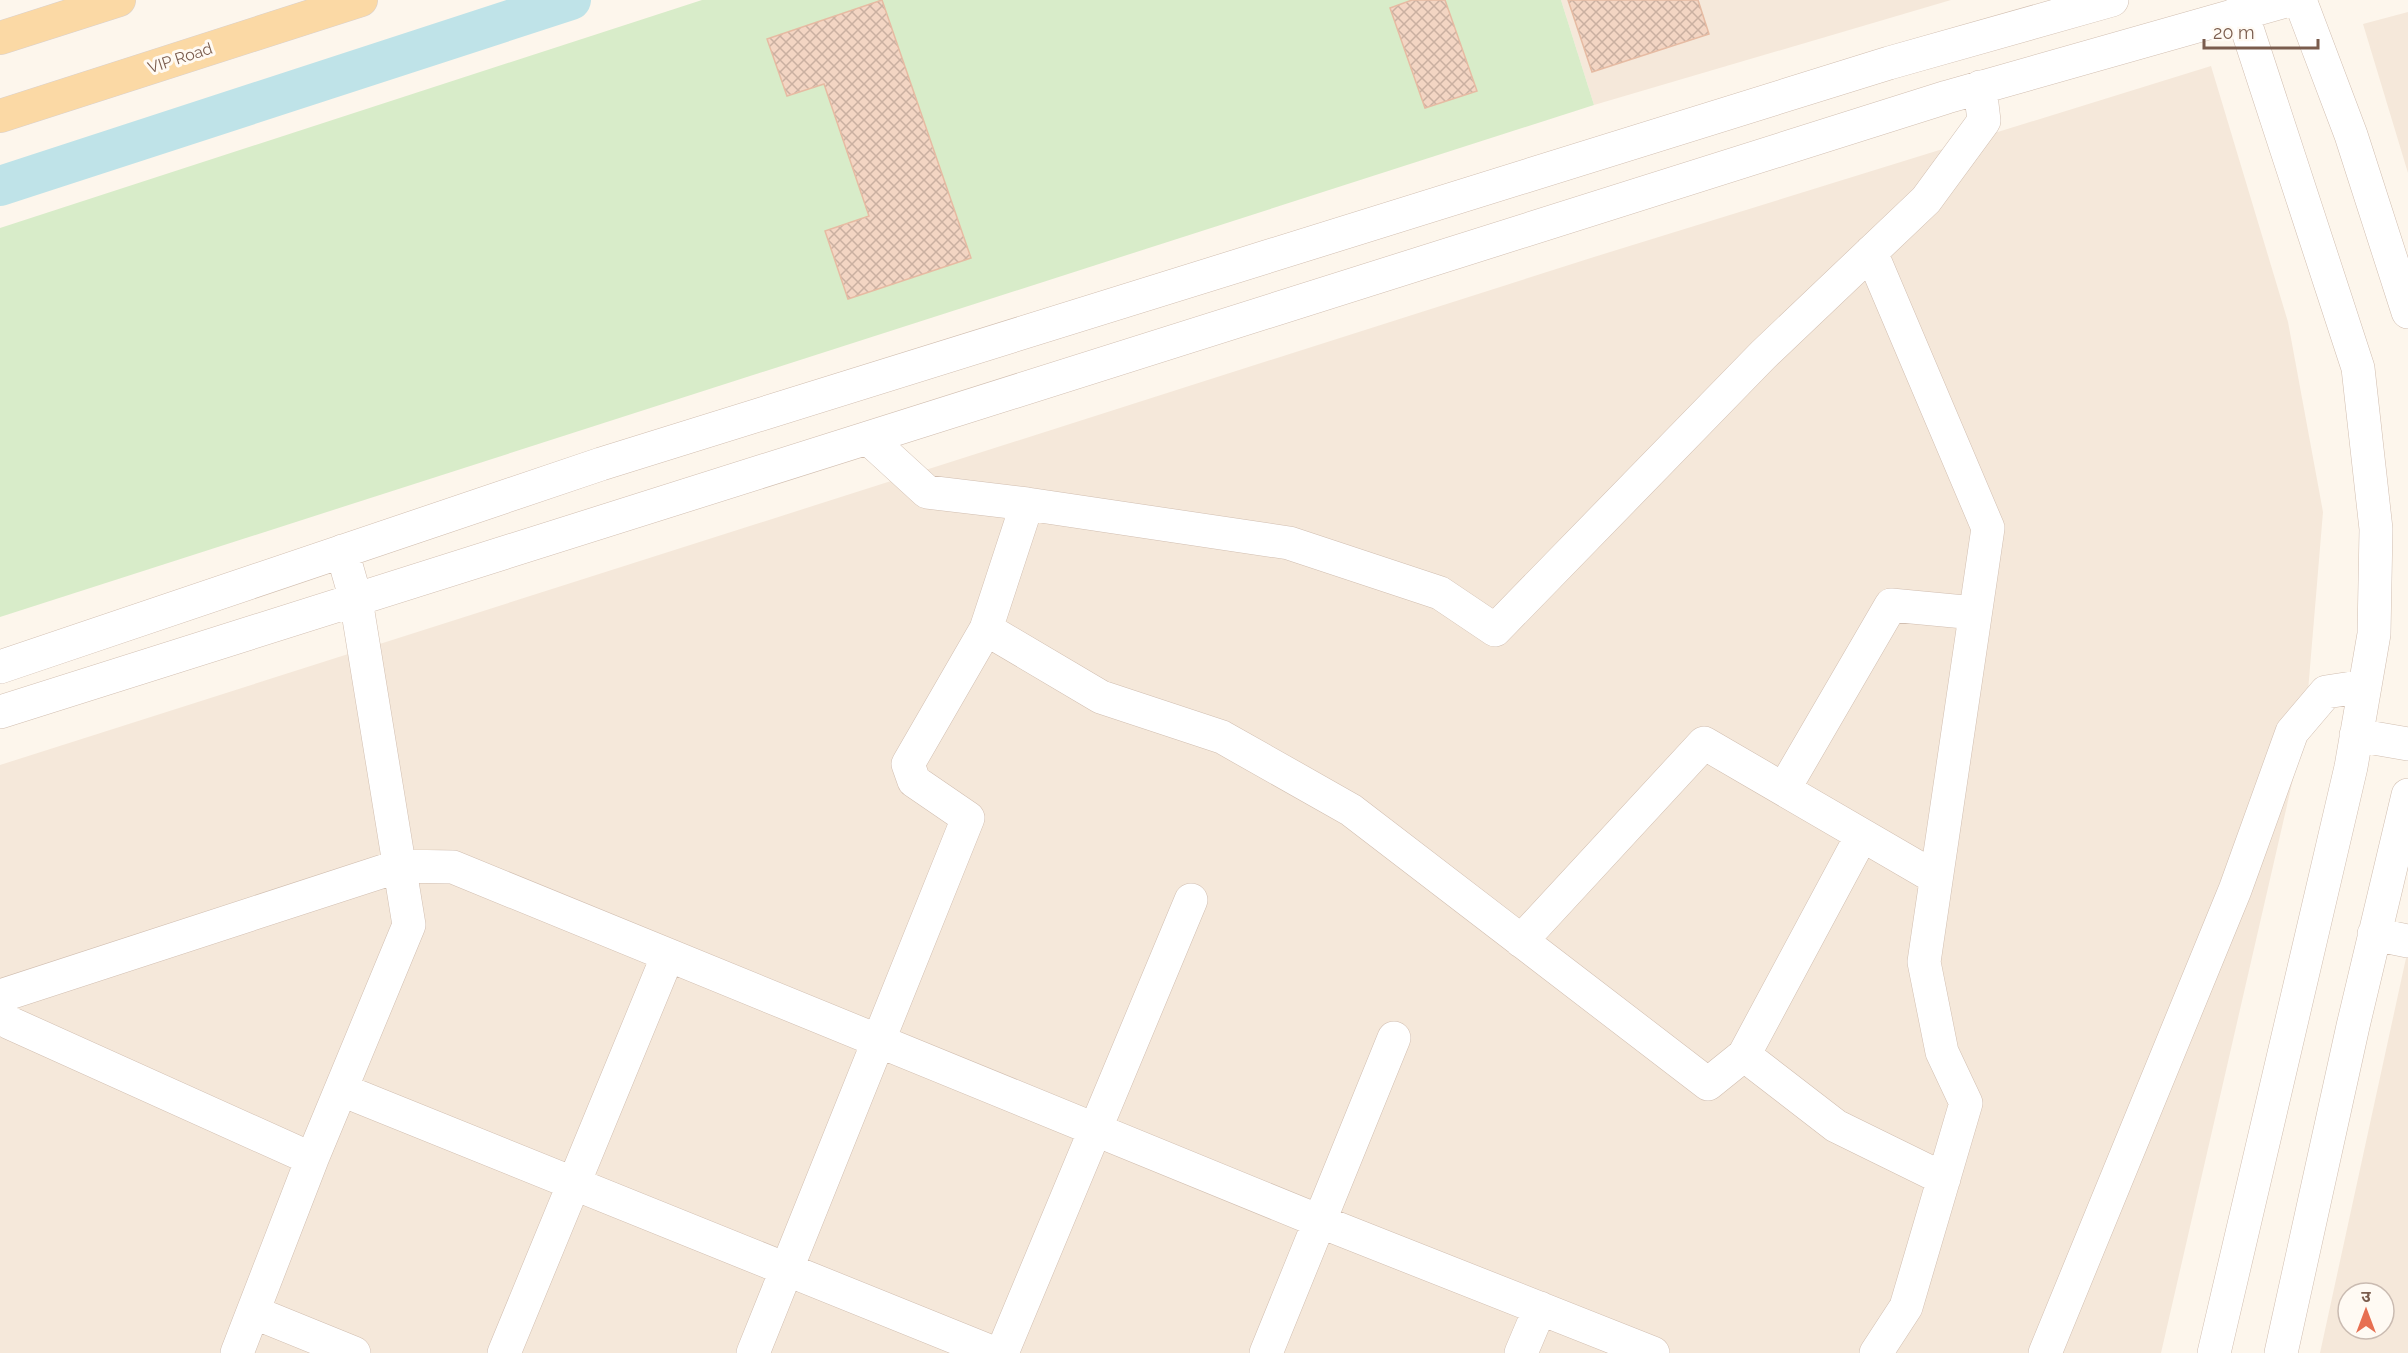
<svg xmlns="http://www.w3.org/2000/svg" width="2408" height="1353" font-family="Raleway,'Noto Sans Devanagari',sans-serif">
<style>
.residential{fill:#f5e8da;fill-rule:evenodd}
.park{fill:#d8ecc9}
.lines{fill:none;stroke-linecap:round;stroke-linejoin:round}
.canal{stroke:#bfe3e8;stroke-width:40}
.building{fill:url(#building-cross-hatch);stroke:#e6bba3;stroke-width:1.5}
.minor-casing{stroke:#d1beb0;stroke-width:34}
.major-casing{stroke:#dad1cd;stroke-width:34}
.minor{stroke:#fff;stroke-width:33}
.major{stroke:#fbd9a5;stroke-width:33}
.labels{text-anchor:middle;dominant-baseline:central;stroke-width:6;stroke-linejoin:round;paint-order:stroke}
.street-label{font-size:16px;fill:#7a5c4d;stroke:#fffaf3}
</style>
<defs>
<pattern id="building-cross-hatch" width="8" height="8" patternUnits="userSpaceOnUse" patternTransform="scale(1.5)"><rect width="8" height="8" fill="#f3d5c3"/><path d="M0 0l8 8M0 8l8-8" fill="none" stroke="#cab0a1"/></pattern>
</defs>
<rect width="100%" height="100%" fill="#fdf6ec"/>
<path class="residential" d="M1561,0H1951L1594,105Z
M2408,12V173L2363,24Z
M2211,66L2288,322L2323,512L2305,727L2161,1353H0V765L1594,257Z
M2408,949V1353H2320ZM2348,1293H2384V1329H2348Z"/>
<path class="park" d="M702,0H1561L1594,105L0,617V228Z"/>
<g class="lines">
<path class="canal" d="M0,186L571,0"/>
</g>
<path class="building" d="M882,0L971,258L848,299L825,231L869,216L824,84L787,96L767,39Z
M1412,0H1445L1477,91L1425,108L1390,8Z
M1568,0H1698L1709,34L1592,72Z"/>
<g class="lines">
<g class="minor-casing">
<path id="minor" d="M2300,0L2351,135L2408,312
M1871,252L1988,528L1924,962L1942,1052L1966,1103L1906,1307L1876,1353
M868,438L927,492L1027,504L1289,543L1440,593L1495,630L1763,355L1926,200L1984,121L1980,87
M1027,504L986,629L1101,697L1222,737L1351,810L1708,1084L1744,1055L1836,1126L1944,1179
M0,667L601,464L1889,63L2112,0
M0,712L1947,97L2289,0
M2356,735L2408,744
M1784,789L1891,605L1975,613
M2374,934L2408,941
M1521,941L1704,743L1936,878
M0,996L399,866L453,867L1319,1221L1653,1353
M10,1023L312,1159
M1744,1055L1862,835
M342,1090L994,1353
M253,1312L354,1353
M237,1353L312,1159L409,925L356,600L342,551
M504,1353L668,955
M753,1353L968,818L914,781L908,764L986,629
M1002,1353L1191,900
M1266,1353L1394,1038
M1521,1353L1540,1308
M2045,1353L2235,890L2292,732L2326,692L2365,686
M2214,1353L2351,767L2374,634L2376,529L2358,368L2242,13L2243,0
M2281,1353L2353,1026L2408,795"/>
</g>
<g class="major-casing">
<path id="major" d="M0,38L119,0
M0,116L361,0"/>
</g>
<use href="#minor" class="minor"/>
<use href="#major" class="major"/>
</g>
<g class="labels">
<g class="street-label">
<text transform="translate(180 58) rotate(-18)">VIP Road</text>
</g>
</g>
<g transform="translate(2366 1311)"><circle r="28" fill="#fffaf3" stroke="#cabbb1" stroke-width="1.5"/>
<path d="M0-4.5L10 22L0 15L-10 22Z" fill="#e76f51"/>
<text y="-9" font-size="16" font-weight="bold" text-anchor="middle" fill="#7a5c4d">उ</text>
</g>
<path d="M2204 39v9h114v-9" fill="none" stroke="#7a5c4d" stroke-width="3"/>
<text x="2213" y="39" font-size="18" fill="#7a5c4d" stroke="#fffaf3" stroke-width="4.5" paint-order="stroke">20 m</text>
</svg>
